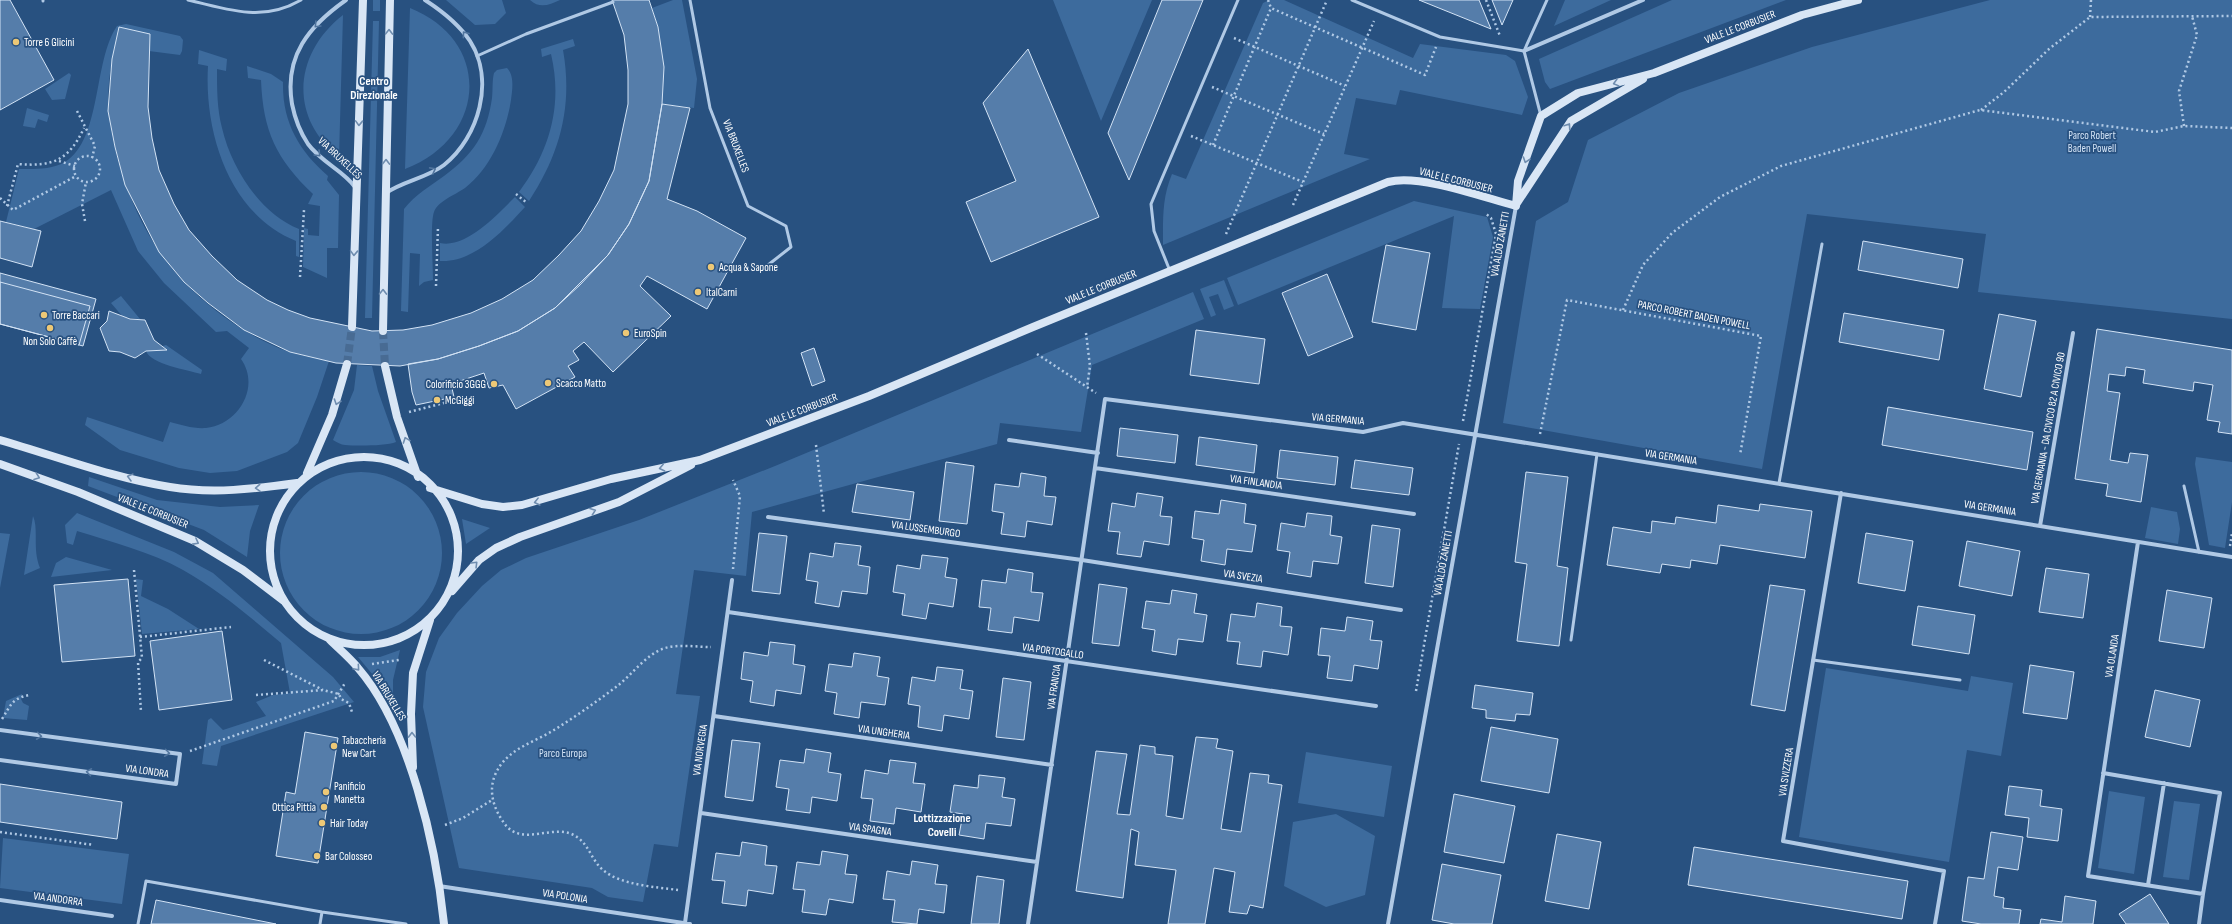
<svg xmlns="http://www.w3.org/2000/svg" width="2232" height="924" font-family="'Sofia Sans Condensed',sans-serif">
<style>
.green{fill:#3d6b9d}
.building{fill:#557daa;stroke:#d3e3f5}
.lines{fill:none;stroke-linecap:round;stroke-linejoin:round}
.secondary-tunnel{stroke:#486b93;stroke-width:8;stroke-dasharray:8 4;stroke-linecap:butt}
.path{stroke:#b0c9e5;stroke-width:2.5;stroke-dasharray:2 3;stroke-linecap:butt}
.lane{stroke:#b0c9e5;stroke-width:3}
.street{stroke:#b0c9e5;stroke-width:4}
.secondary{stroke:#d9e6f5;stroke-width:8}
.oneway{stroke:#51759e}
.oneway2{stroke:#6f8daf}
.poi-dot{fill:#edc876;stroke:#285180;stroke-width:1.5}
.labels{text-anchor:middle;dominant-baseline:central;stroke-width:3.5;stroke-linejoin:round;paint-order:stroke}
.street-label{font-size:11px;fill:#fff;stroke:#285180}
.poi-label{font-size:11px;fill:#fff;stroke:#285180;text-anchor:start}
.park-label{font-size:11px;fill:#d3e3f5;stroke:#285180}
.neighbourhood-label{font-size:12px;font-weight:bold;fill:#fff;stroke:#285180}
</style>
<rect width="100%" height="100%" fill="#285180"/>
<path class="green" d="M373,0H380V11H373Z
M446,0H502L506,13L495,24L475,25Z
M530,0H560C549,5 540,9 530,0Z
M673,0H682L697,79L694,108L662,104L658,27L652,8Z
M1053,0H1152L1101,121Z
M1269,0H1284L1413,58L1420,44L1506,55L1515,61L1528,97L1522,115L1400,90L1396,105L1356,98L1344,154L1370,159L1163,245C1163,219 1162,198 1172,174L1186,179L1263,3Z
M1565,0H1611L1554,26Z
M1672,0H1786L1550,89L1545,82L1539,59Z
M1990,0H2232V319L1978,292L1986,234L1807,214L1762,469L1503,423L1536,221L1568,202L1588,140L1679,93L1812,47Z
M410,8C493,41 487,138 405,169Z
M343,15L339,157C288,117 294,53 343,15Z
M373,21H379L372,318H365Z
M126,24L180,36L183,40L182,51L180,55L149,51L150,34L119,28C113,55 106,83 109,111C113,158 133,214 160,252C188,294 242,336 290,352C302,356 316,358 329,361L317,397L298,443L287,452L237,471L210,473L179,468L120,450L85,425L87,417L163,442L170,422C181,425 194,429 206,428C238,425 261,387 241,359L249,348L227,331L216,332L164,283L138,251L111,190L34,229L6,222L19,169C34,169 51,170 65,162C102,139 93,61 117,26Z
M573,39L575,46L563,50C573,106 560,154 529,201L519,192C550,151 563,105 551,54L542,57L541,49Z
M199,50L227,59L226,71L217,69C217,89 217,109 222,128C231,167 260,214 299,229V257L296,256V241C229,214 204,133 208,66L198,64Z
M247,66L271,74L283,82C282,122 299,151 328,176L327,180L339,195L338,248H327V278L303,267L304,228L308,229V235L319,236L320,206L308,204L313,194C276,159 263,131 261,80L248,78Z
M507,68C515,76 512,91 511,100C506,132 491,168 465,188C455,195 438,201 434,212C430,223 433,265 433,280L424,282L419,286L420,254L410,253L408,312L401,311L404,209C415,195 430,186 444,176C473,155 487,134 492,98C493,89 492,81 494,73L497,70Z
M69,73L71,75L65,99L52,100L45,89Z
M27,108L49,115L47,122L38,119L35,128L23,126Z
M515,197L525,207C504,230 474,263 440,261V243C466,249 498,214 515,197Z
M1414,201L1487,217L1493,237L1480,309L1442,308L1454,216L1238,305L1227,278Z
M1224,280L1234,306L1224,310L1218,294L1209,297L1216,315L1211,317L1200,289Z
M1193,292L1204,319L1092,365L1081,432L1000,423L997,444L752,512L746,576L694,570L676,694L700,696L678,847L654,844L643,902L608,897L592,888L459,868L423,707L426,672L439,638L457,613L482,586L501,570L526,558L639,520L775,466Z
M121,296L140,319L123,317L111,303Z
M166,345L202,370L201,374C188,370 150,364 146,351Z
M357,365L372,366L378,391L396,442C386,446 357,446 345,445C341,445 337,442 333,440L354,390Z
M2196,457L2232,462V502L2225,548L2209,545L2195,464Z
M280 553a81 81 0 1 1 162 0a81 81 0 1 1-162 0Z
M89,477L157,500L220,507L259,505L250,531L247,557L204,530L88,486Z
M2151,507L2177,512L2180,529L2178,544L2145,538Z
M77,513L174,552L213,573L333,677L354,702L221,746L217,766L202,764L208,720L211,718L223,730L266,716L256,702L273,695L290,693L281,643C250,617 219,590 183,570C151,552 112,542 77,531L73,545L67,543L65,525Z
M33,516C39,529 32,549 40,568L24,575Z
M462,519L490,528L466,544Z
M0,533L10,534L0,588Z
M66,557L112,570L51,577L56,563Z
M136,579L143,580L141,596L168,609L199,629L142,634Z
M400,650L393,680V702L390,703L383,687L358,657H380Z
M1826,668L1968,691L1971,676L2013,683L2001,756L1967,750L1949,862L1799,837Z
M22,694L21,699L23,703L29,706L27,720L3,718L6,701Z
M1306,752L1392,766L1384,817L1298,803Z
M2109,791L2145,797L2134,874L2098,868Z
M2174,801L2200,804L2189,880L2163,877Z
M1336,814L1375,836L1365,895L1326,907L1284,886L1293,822Z
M3,838L129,854L122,904L0,888Z"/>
<path class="building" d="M0,0H10L54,80L0,110Z
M612,0H649L658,27L664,67L662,104L649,181L629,224L608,255L580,285L555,308L518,331L479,346L438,359L400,366L336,363L290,352L244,330L208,303L184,282L159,252L125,185L115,147L108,111L112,59L119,27L150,34L148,107L152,138L159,170L174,204L189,230L212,256L237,280L267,300L288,310L310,318L372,331L403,330L432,325L471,313L502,299L533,280L559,255L581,231L599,201L614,170L628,104V70L624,35Z
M1162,0H1203L1129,180L1108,133Z
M1419,0H1479L1491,29Z
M1492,0H1513L1502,25Z
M1028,49L1099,217L991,262L966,202L1016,181L983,103Z
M662,104L690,108L667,199L697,211L746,238L707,309L647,276L640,286L671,316L613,372L584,342L573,351L579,360L568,366L575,377L516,409L503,385L489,388L484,373L451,384L454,397L416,405L412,392L408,364L438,359L479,346L518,331L555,308L608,255L629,224L649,181Z
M0,221L41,231L32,267L0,258Z
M1863,241L1963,259L1958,288L1858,270Z
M1386,245L1430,253L1416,330L1372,322Z
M0,273L96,299L83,346L0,324Z
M1327,274L1353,337L1308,356L1282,293Z
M0,282L90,306L79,345L0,324Z
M109,311L130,319L145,320L154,340L167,350L146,351L135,358L120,352L109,351L100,328L107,321Z
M1844,313L1944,330L1939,360L1839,342Z
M1999,314L2036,321L2021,397L1984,389Z
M2097,329L2232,350V434L2218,432L2220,422L2207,420L2213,385L2194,382L2193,391L2143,383L2145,370L2126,367L2125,376L2109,374L2107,391L2120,393L2110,460L2128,463L2130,453L2148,455L2141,502L2106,496L2108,484L2075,479Z
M1196,330L1265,339L1259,384L1190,375Z
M814,348L825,381L812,386L801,353Z
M1888,407L2033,432L2027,470L1882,445Z
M1120,428L1178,435L1175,463L1117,456Z
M1199,437L1257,445L1254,473L1196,465Z
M1280,450L1338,457L1335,485L1277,478Z
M1355,460L1413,468L1409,495L1351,488Z
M946,462L974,466L967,524L939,521Z
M1526,472L1568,477L1557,566L1568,568L1559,646L1517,641L1527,564L1515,562Z
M1021,473L1046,477L1044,496L1056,497L1052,525L1027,521L1025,537L1001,534L1004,513L992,511L995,484L1019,487Z
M857,484L914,492L910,520L852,512Z
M1137,493L1163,497L1160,516L1172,517L1169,545L1144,541L1141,557L1117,554L1120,532L1108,531L1112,503L1135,507Z
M1221,500L1246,504L1244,523L1256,525L1252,552L1227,549L1225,565L1201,561L1204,540L1192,538L1195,511L1219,514Z
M1760,504L1812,511L1805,558L1720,545L1717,564L1691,560L1690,568L1662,564L1660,573L1607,565L1613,527L1651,533L1652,521L1675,524L1676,517L1716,523L1718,505L1759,511Z
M1307,513L1332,516L1330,535L1342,537L1338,564L1313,561L1311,577L1287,573L1290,552L1277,550L1281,523L1305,527Z
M1372,525L1400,529L1393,587L1365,583Z
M759,533L787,536L780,594L752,591Z
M1866,533L1913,541L1905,591L1858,583Z
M1967,541L2020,551L2012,596L1959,586Z
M835,543L861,546L858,565L870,567L867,594L842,591L839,607L815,603L818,582L806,580L810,553L833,557Z
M922,555L948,558L945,577L957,579L953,607L929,603L926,619L902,615L905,594L893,592L897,565L920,569Z
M2046,568L2089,574L2083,618L2039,612Z
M1008,569L1033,573L1031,592L1043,593L1039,621L1014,617L1012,633L988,630L991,608L979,607L982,580L1006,583Z
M128,579L135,656L62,662L54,585Z
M1099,584L1127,588L1119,646L1092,643Z
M1770,585L1805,590L1785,711L1751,705Z
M1172,590L1197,594L1194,613L1207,615L1203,642L1178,639L1176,655L1152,651L1155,630L1142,628L1146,601L1170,604Z
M2167,590L2212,598L2204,648L2159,641Z
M1257,603L1282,607L1280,626L1292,627L1288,655L1263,651L1261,667L1237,664L1240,642L1227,641L1231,614L1255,617Z
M1918,606L1975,615L1969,654L1912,645Z
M1347,617L1373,621L1370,640L1382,641L1378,669L1354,665L1352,681L1327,678L1330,656L1318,655L1321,628L1345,631Z
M222,631L232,700L159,710L150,641Z
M770,642L795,645L793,664L805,666L801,694L776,690L774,706L750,702L753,681L741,679L744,652L768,656Z
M854,653L880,657L877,676L889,678L885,705L861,702L859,718L834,714L837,693L825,691L829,664L852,667Z
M2030,665L2074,672L2067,719L2023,713Z
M937,667L963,670L960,689L973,691L969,719L944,715L942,731L918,727L920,706L908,704L912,677L935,681Z
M1003,678L1031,682L1024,740L996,737Z
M1475,685L1533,693L1530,715L1516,714L1515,721L1486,718V710L1472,708Z
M2155,690L2200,700L2190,747L2145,737Z
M1491,727L1558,739L1549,793L1481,781Z
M305,732L338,738L318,863L276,856L286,792L295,794Z
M1196,737L1218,739L1216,748L1233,751L1221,829L1241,832L1250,773L1269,775L1268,783L1282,785L1263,908L1250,905L1247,914L1229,912L1235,872L1214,868L1205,924H1168L1176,870L1135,865L1139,832L1131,829L1123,898L1076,891L1096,751L1127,754L1117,814L1130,815L1140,745L1155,747V754L1173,756L1166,816L1183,819Z
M732,740L760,743L753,801L725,797Z
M806,749L831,753L828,772L841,774L837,801L812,797L810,813L786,810L789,789L776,787L780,760L804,763Z
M890,760L916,763L913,783L925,784L921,812L896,808L894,824L870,821L873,799L861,798L865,770L888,774Z
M979,775L1005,778L1002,797L1015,799L1011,826L986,823L984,839L959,835L963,814L950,812L954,785L978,788Z
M0,784L122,802L117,839L0,822Z
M2009,786L2042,790L2040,806L2062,809L2058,841L2027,837L2029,818L2005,815Z
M1454,794L1515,806L1504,863L1444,852Z
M1991,832L2023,837L2018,870L1998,867L1994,896L2004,898L2003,908L2021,910L2019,924H1981L1962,921L1968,877L1984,879Z
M1557,834L1601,842L1589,909L1545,901Z
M742,842L767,846L765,865L777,866L773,894L748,890L746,906L722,903L725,881L712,880L716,853L740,856Z
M1694,847L1908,881L1902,919L1688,885Z
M822,851L848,855L845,874L857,875L853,903L829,899L826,915L802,912L805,890L793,889L797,862L820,865Z
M912,861L938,865L935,884L947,885L944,913L919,909L917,924L892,922L895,900L883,899L887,871L910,875Z
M1442,864L1501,875L1492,924H1454L1432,920Z
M977,876L1004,880L999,924H971Z
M2150,894L2169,924H2126L2119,914Z
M2065,896L2096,901L2093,924H2040L2041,919L2062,922Z
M156,900L276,924H151Z"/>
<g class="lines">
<path class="secondary-tunnel" d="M383,331L385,366
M347,364L352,327"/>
<path class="path" d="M1268,0L1271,8L1425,75L1436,47
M1486,0L1500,36
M2090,17L2091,0
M1234,38L1345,86
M1212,87L1324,134
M1981,110L2004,92L2049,49L2090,17L2232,16
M77,111L95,146L92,158
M2184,126L2179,91L2197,35L2192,16
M1191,136L1303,182
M1213,145L1271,8
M74 169a13 13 0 1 1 26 0a13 13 0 1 1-26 0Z
M59,161L75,166
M516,194L527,203
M0,198L13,210L76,176
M1293,205L1374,21
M7,206L18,164C53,167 69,160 84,128
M85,221L82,204L86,182
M1226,234L1327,0
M300,277L304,210
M436,286L438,227
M1623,310L1643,265L1672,233L1720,197L1781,166L1980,110L2155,132L2184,126L2232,128
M1086,333L1090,366L1087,387
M1037,354L1096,393
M409,412L459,399
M1463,421L1496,234L1491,218L1485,213
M1540,434L1567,300L1761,336L1740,455
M816,445L824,514
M2230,546L2232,533
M733,569L740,496L733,480
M134,570L142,658L138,662L141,712
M140,637L231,627
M264,660L323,690
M372,664L399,660
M1416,691L1459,444
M256,695L323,690L339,694L341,699L349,703L352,712
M2,719C11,705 12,698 30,695
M190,751L334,701L345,683
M445,825L463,818L492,800
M0,832L94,845
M678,890C656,887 620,885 603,870C592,861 589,845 577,837C555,821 522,849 504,823C494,809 488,792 495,775C506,749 533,743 554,730C575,717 596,702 616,687C632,675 646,654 665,648C679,644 697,647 711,647"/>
<path class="lane" d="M188,0C228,9 262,23 301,0
M690,0L710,108L748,206L786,226L791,247L768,265
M1352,0L1440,37L1524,51
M43,1V0
M477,56L526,34L613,2
M1541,116L1524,51L1547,0
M1170,271L1154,231L1151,204L1238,0
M1779,483L1822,244
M2184,486L2199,552
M1571,640L1597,454
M1813,660L1960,680
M138,924L146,881L322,912L406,924
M320,924L322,912"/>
<path class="street" d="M346,0C309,26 284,56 292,104C295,119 300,132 308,144C321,162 344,171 355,187
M1524,51L1643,0
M386,193C403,181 427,178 444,165C479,137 495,80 470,41C458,23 442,11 425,0
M1009,440L1098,453
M1095,468L1414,514
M1841,493L1783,841L1944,871L1935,924
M768,517L1082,560L1401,610
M2040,526L2073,333
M2138,542L2088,876L2203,894L2199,924
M728,612L1376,706
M714,716L1052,765
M0,730L180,754L176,784L0,760
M2103,773L2220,793L2203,894
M701,813L1037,862
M2148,885L2164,783
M439,886L690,924
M0,900L112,916
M685,923L732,580
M1028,924L1105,399L1363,432L1403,423L2232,557
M1388,924L1516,206"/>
<path class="secondary" d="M1517,203L1571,121L1643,79
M1516,206L1518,181L1541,116L1578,93L1654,73L1802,15L1858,0
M352,327L363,0
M383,331L390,0
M385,366L397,417L418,477
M0,440C56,456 113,478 170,487C212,494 255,489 297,483
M270 551a94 94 0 1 1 188 0a94 94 0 1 1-188 0Z
M0,464L78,492L195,541L243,570L284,601
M307,473L332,415L347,364
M430,488L482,504L503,507L522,505L611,479L700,460L869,396L1033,327L1388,182C1421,174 1482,197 1516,206
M452,591L479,560L496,548L520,537L619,502L691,465
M330,640C339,649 350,658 358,668C410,728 436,846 444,924
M413,767L411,714L413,673L430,620"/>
</g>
<defs><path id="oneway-chevron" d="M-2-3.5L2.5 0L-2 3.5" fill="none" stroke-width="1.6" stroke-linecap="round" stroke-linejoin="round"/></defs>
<g class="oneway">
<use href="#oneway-chevron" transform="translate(317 25) rotate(134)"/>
<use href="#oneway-chevron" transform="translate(465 34) rotate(-126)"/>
<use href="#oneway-chevron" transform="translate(318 154) rotate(45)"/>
<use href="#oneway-chevron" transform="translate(433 170) rotate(-28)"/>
<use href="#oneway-chevron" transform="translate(39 736) rotate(8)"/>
<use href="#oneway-chevron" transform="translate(167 753) rotate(7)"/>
<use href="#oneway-chevron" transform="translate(89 772) rotate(-172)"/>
</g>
<g class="oneway2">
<use href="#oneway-chevron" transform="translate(389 32) rotate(-89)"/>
<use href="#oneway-chevron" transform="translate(1616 83) rotate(165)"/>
<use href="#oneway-chevron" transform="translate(359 123) rotate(92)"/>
<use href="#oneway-chevron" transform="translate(1568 126) rotate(-56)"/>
<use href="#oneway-chevron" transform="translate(1526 160) rotate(109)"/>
<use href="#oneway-chevron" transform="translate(386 162) rotate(-89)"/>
<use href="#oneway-chevron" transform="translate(354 253) rotate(92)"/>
<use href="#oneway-chevron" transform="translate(383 292) rotate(-89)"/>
<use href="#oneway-chevron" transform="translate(337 402) rotate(109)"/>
<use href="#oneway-chevron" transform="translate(406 440) rotate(-110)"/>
<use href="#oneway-chevron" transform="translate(662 468) rotate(168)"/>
<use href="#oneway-chevron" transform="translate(37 477) rotate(20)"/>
<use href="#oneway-chevron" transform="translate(130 477) rotate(-165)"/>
<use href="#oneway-chevron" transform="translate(258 488) rotate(176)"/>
<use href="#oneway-chevron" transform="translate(537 502) rotate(166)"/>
<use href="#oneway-chevron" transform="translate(593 511) rotate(-20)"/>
<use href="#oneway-chevron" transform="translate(196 542) rotate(28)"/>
<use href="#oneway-chevron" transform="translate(475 564) rotate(-45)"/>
<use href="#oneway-chevron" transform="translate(357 668) rotate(49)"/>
<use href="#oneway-chevron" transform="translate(412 735) rotate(-91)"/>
</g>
<g class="poi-dot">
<circle cx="16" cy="42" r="4"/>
<circle cx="711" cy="267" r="4"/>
<circle cx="698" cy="292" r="4"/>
<circle cx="44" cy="315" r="4"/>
<circle cx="50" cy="328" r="4"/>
<circle cx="626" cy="333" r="4"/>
<circle cx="548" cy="383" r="4"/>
<circle cx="494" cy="384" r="4"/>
<circle cx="437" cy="400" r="4"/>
<circle cx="334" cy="746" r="4"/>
<circle cx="326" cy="792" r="4"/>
<circle cx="324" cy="807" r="4"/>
<circle cx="322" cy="823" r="4"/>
<circle cx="317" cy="856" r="4"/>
</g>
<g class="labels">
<g class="street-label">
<text transform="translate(1740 27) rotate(-21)">VIALE LE CORBUSIER</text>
<text transform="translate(736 146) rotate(69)">VIA BRUXELLES</text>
<text transform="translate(340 158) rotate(43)">VIA BRUXELLES</text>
<text transform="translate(1456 180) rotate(14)">VIALE LE CORBUSIER</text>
<text transform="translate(1500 244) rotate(-80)">VIA ALDO ZANETTI</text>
<text transform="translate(1101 287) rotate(-22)">VIALE LE CORBUSIER</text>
<text transform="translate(1694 315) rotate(11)">PARCO ROBERT BADEN POWELL</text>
<text transform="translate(802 410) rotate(-21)">VIALE LE CORBUSIER</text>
<text transform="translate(1338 419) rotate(5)">VIA GERMANIA</text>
<text transform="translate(2048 428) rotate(-80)">VIA GERMANIA - DA CIVICO 82 A CIVICO 90</text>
<text transform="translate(1671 457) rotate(9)">VIA GERMANIA</text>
<text transform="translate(1256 482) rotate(8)">VIA FINLANDIA</text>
<text transform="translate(1990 508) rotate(9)">VIA GERMANIA</text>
<text transform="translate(153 511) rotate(22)">VIALE LE CORBUSIER</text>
<text transform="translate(926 529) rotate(8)">VIA LUSSEMBURGO</text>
<text transform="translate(1443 563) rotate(-80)">VIA ALDO ZANETTI</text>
<text transform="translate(1243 576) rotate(9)">VIA SVEZIA</text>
<text transform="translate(1053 651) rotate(8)">VIA PORTOGALLO</text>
<text transform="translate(2112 656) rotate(-81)">VIA OLANDA</text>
<text transform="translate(1054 687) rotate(-82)">VIA FRANCIA</text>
<text transform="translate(389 696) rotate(59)">VIA BRUXELLES</text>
<text transform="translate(884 732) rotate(8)">VIA UNGHERIA</text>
<text transform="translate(700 750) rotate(-82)">VIA NORVEGIA</text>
<text transform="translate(147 771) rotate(8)">VIA LONDRA</text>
<text transform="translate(1786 772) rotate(-81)">VIA SVIZZERA</text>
<text transform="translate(870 829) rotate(8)">VIA SPAGNA</text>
<text transform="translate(565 896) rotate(9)">VIA POLONIA</text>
<text transform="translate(58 899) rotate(8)">VIA ANDORRA</text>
</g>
<g class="poi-label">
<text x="24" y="42">Torre 6 Glicini</text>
<text x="719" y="267">Acqua &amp; Sapone</text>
<text x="706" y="292">ItalCarni</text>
<text x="52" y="315">Torre Baccari</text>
<text x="634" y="333">EuroSpin</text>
<text x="50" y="341" text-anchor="middle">Non Solo Caffè</text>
<text x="556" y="383">Scacco Matto</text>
<text x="486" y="384" text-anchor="end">Colorificio 3GGG</text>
<text x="445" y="400">McGiggi</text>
<text x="342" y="740">Tabaccheria<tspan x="342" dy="13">New Cart</tspan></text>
<text x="334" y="786">Panificio<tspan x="334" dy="13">Manetta</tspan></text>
<text x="316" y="807" text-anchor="end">Ottica Pittia</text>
<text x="330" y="823">Hair Today</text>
<text x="325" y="856">Bar Colosseo</text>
</g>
<g class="park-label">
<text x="2092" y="135">Parco Robert<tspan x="2092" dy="13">Baden Powell</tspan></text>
<text x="563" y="753">Parco Europa</text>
</g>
<g class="neighbourhood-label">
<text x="374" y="81">Centro<tspan x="374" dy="14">Direzionale</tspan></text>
<text x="942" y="818">Lottizzazione<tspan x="942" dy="14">Covelli</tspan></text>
</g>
</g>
</svg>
